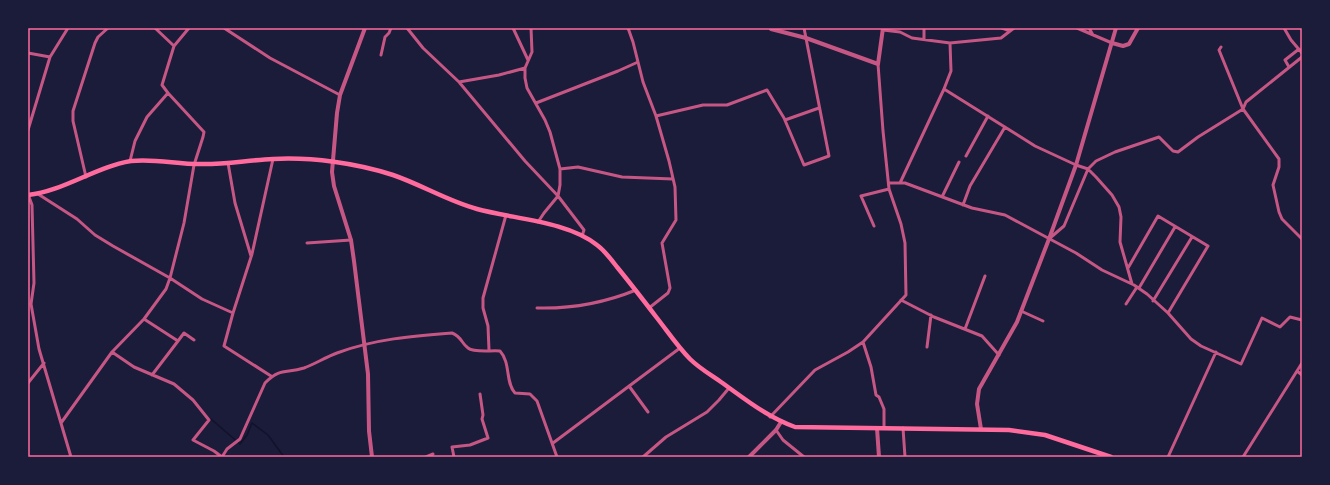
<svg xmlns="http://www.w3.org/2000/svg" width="1330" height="485" font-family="'Fira Sans',sans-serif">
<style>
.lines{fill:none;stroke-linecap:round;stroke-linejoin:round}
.stream{stroke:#12122b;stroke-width:1.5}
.minor{stroke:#c65784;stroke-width:3}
.tertiary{stroke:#c65784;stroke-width:4}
.secondary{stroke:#ff6b9d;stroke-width:4.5}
.neatline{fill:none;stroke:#ff6b9d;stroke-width:1.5}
</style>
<rect width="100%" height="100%" fill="#1b1b3a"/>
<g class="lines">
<path class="stream" d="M211,419L240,444L247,435L252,423L268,435L284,457"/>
<path class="minor" d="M155,28L174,46
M224,28L270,58L340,95
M407,28L423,48L459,82L525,161L558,196L584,230L582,236
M513,28L528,60
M531,28L532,52L525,68V78L527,88L545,120L550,132L560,169V185L558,196L544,213L538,222
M628,28L633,42L643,82L656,116L669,161L675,187L676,220L662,243L670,288L668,293L649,308
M924,28V39
M1002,28L1010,31
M1077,28L1112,43
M1089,28L1093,35
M1284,28L1291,40L1302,53
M883,30L900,32L912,38L950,43L1001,38L1014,28
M950,43L951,71L944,89L1035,146L1076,165L1088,169L1096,177L1112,195L1119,207L1121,217L1120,242L1132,284
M1221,47L1219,50L1243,109L1279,159V167L1273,185L1279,212L1282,219L1302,239
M28,53L50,57
M381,55L385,37L389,33L391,28
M1289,67L1285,60L1299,49
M459,82L499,75L525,68
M168,93L162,85L174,46L189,28
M536,103L618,71L638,62
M656,116L703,105H727L767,90L784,118L804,165L829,156L804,28
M785,120L819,108
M28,130L50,57L68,28
M966,156L988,116
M228,163L235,203L251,256
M560,169L578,167L622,177L673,179
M86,177L73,121V111L95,43L98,37L108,28
M889,183H905L972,208L1005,215L1076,253L1102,270L1134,285L1147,294L1168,313L1191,339L1201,346L1241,364L1262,318L1280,327L1290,317L1302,320
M900,183L944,89
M28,194L32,205L34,283L31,304L39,349L71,457
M38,194L77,219L95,235L113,246L170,278L202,299L233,313L224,346L271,376
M942,197L959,162
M963,205L970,186L1005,127
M874,226L861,196L889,189
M1050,238L1064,226L1088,169L1096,161L1115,152L1159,137L1173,151L1178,152L1198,137L1243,109L1246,102L1302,57
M307,243L351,240
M1128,268L1158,216L1208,246L1168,313
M1139,288L1175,227
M901,300L934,317L982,336L999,355
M1153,301L1192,237
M1126,304L1137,287
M537,308C572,309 604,303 636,290
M1021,311L1043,321
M233,313L252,254L273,159
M144,319L178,341L184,333L194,340
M965,329L985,276
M863,342L871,367L876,395L879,397L884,409V428
M927,347L931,315
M489,350L488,326L483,308V298L506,215
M112,352L134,367L174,384L193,400L209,420L193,440L214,451L222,457
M1297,371L1302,375
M152,375L178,341
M28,383L44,363
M629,386L648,412
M770,417L815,370L848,352L863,342L906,295L905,243L901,224L889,189L883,131L878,64
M61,423L112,352L144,319L166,289L170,278L184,223L194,165L203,137L204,132L168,93L147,117L135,141L130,161
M903,428L905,457
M776,430L783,440L804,457
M553,443L680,348
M222,457L227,449L240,439L265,383C281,367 286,374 304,368C315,364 326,357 337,353C374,339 413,336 452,333C462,337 461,343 468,348C474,353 492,350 500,351C511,363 505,382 515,393L530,394L537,401L557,457
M426,457L433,454
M454,457L452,447L470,445L488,438L482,419L483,415L480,394
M643,457L666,437L707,412L719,400L729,388
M1168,457L1216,352
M1243,457L1302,363"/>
<path class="tertiary" d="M365,28L340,95L337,113L332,172L334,186L351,240L354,261L368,374L369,431L372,457
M771,29L806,38L878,64L883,28
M1112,43L1123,46L1129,44L1138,28
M877,428L879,457
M981,429L977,404L979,389L1017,322L1049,239L1076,165L1116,28
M749,457L776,430L781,422"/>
<path class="secondary" d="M28,195C64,191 95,167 131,161C155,158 180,165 204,164C227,164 250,160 273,159C312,157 356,163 393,175C422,185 448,201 477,209C513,219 567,221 597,245C605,251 611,259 617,267C631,284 644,301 657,318C668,332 678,347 690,359C699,368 711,375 721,382C745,399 767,417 795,427L1009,430L1045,435L1111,457"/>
</g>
<rect width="1330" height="485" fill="none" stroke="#1b1b3a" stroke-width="58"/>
<rect x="29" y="29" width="1272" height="427" class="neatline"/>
</svg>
